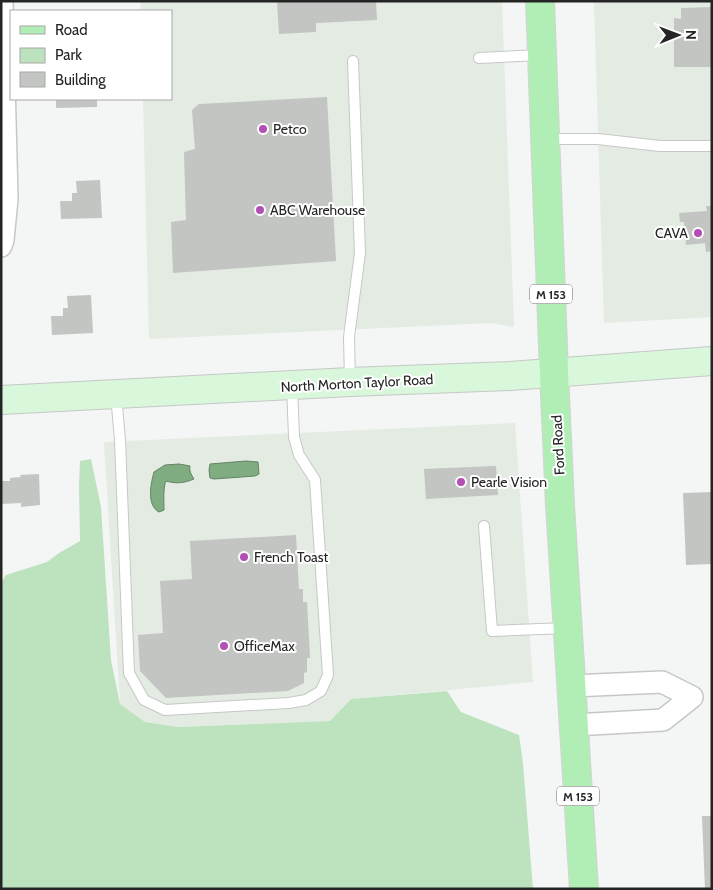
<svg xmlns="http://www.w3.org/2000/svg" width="713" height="890" font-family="Cabin,sans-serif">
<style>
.built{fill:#e3ebe3}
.green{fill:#bde3be}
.water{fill:#7fac81;stroke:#648465}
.building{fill:#c2c5c2}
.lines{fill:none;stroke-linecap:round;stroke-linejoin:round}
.lane-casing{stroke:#c6c8c6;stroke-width:12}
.street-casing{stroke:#c6c8c6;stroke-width:24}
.secondary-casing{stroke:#c6c8c6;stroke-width:30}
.primary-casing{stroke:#d3d3d3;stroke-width:30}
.lane{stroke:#fff;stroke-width:10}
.street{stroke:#fff;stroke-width:21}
.secondary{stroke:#d8f7db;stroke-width:28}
.primary{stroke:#b0eeb6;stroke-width:28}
.poi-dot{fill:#b14fb5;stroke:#fff;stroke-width:2}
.labels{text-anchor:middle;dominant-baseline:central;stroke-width:4;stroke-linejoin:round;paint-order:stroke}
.shield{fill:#fff;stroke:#666;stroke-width:1}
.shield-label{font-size:12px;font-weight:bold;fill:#242524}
.poi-label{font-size:14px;fill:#242524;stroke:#fff;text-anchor:start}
.street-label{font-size:14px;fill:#242524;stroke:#fff}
</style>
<rect width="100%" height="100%" fill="#f3f6f4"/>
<path class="built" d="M140,1H502L514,327L491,323L149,339L143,99H171V11H141Z
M594,1H712V317L604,323Z
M515,423L533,682L351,699L330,721L178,727L145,722L120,704L104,442Z"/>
<path class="green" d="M91,459L101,507L111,660L120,704L145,722L178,727L330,721L351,699L447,691L461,712L519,735L523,763L533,889H1V583L6,575L47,562L59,553L80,541L79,486L80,461Z"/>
<path class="water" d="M246,461L258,462L259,474L255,476L214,479L210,478L209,470L210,464Z
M179,464L190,466C189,471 191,474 194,479C185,483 176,484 166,481C163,487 164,502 164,510L159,512C146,505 151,483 154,472L165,465Z"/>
<path class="building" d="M277,1H376L377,20L316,23V32L279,34Z
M712,7V67H674V18L681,19V8Z
M327,97L336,261L173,273L171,222L186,220L184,152L195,149L192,110L199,104Z
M56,99H97V107L56,108Z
M100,180L102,218L61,219L60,201H72V193H77L76,181Z
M706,206H712V251L706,252L705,243L686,245L684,222H680L679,213L707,211Z
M91,295L93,333L52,335L51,316H63V308H68L67,296Z
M496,466L498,495L426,499L424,469Z
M39,474L40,505L21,507V503L1,504V481H10V478L21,477L20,475Z
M712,492V564L686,565L683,493Z
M296,535L299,589H303V602H307L310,658H307V672L304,673V683L288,691L166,698L140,671L138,635L163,633L160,581L192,579L190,541Z
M702,816H712V889H705Z"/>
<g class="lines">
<g class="lane-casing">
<path id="lane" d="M479,58L541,55
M546,139H598L660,146H712
M350,381L349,337L360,253L353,61
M116,395L120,440L129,673L144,700L165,710L289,703L306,700L321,691L328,675L315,480L299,455L294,437L292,386
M484,526L492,631L567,628"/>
</g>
<g class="street-casing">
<path id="street" d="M1,246L3,240L7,199L2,1
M572,686L662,682L692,697L663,720L574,725"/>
</g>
<g class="secondary-casing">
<path id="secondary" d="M1,400L350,382L510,376L712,361"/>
</g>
<g class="primary-casing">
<path id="primary" d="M540,1L554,373L560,505L584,889"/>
</g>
<use href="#lane" class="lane"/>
<use href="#street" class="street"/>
<use href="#secondary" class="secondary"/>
<use href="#primary" class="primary"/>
</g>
<g class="poi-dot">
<circle cx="263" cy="129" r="5"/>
<circle cx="260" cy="210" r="5"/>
<circle cx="698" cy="233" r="5"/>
<circle cx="461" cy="482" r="5"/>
<circle cx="244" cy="557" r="5"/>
<circle cx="224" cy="646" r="5"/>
</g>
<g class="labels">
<g class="shield">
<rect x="530" y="284.5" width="42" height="19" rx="4"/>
<rect x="557" y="786.5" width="42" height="19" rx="4"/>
</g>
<g class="shield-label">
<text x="551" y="294">M 153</text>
<text x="578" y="796">M 153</text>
</g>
<g class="poi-label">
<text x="273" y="129">Petco</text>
<text x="270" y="210">ABC Warehouse</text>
<text x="688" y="233" text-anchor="end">CAVA</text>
<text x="471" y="482">Pearle Vision</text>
<text x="254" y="557">French Toast</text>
<text x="234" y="646">OfficeMax</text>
</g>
<g class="street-label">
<text transform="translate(357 383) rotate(-3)">North Morton Taylor Road</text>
<text transform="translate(558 445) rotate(-93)">Ford Road</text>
</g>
</g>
<rect width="713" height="890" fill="none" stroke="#242524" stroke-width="5"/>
<rect x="10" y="10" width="162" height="90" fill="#ffffff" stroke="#a7a8a7"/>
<rect x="20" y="26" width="25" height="8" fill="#b0eeb6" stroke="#a7a8a7"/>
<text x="55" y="35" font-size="15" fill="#242524">Road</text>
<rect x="20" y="48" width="25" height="15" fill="#bde3be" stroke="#a7a8a7"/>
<text x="55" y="60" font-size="15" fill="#242524">Park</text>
<rect x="20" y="72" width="25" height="15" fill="#c2c5c2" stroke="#a7a8a7"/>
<text x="55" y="85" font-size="15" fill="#242524">Building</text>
<g transform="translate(678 35) rotate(89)" stroke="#ffffff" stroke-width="4" paint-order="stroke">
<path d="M0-4L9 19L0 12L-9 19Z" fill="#242524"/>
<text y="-8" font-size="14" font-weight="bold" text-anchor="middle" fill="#242524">N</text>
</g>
</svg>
